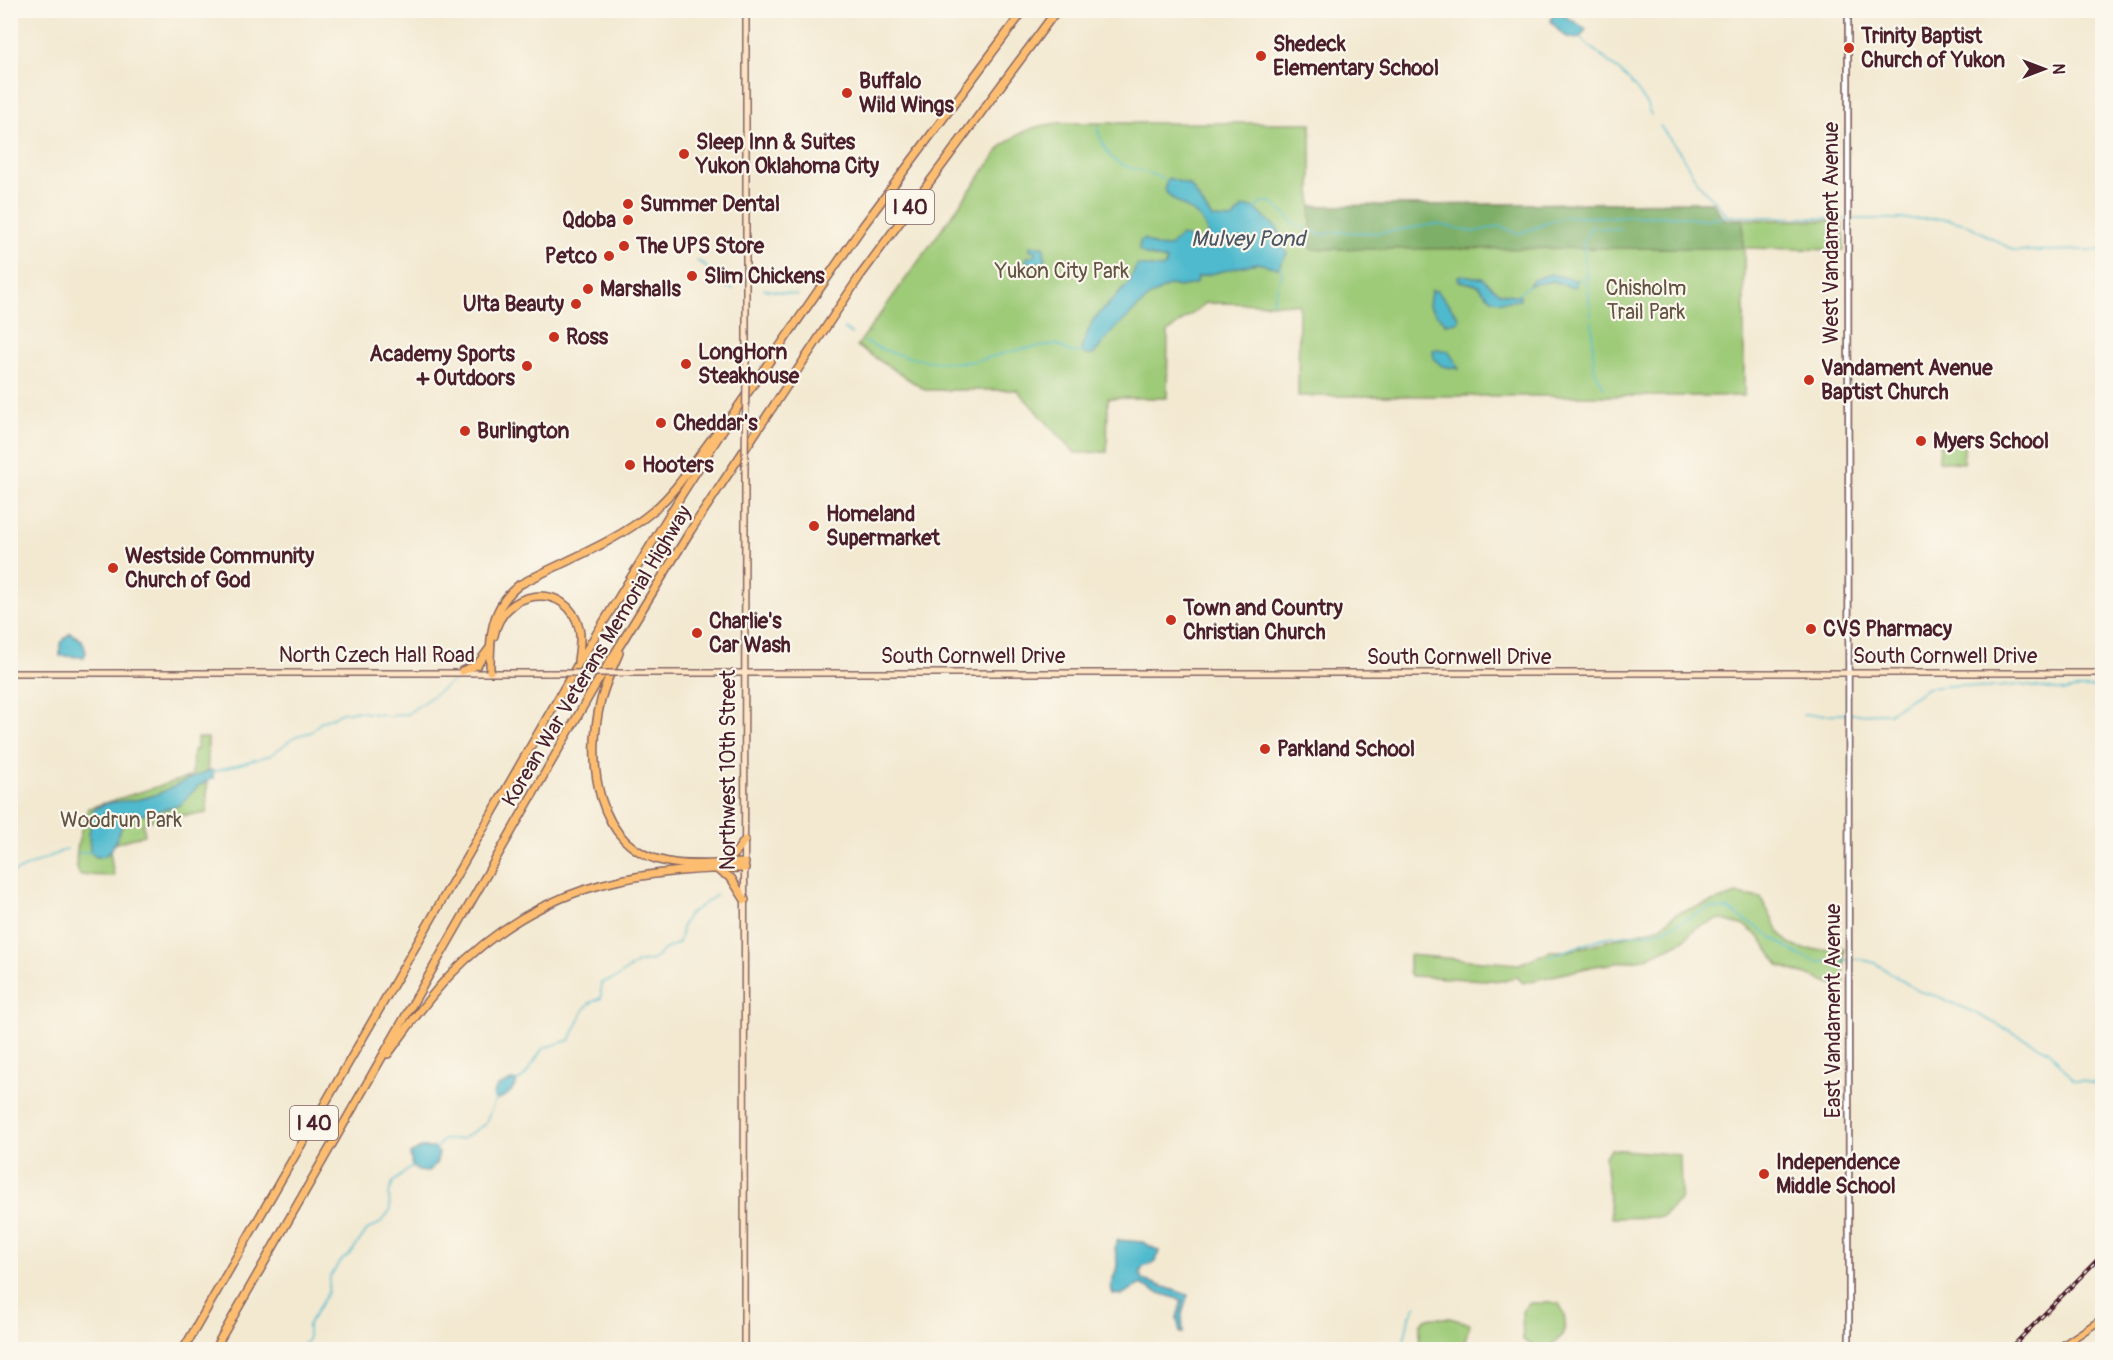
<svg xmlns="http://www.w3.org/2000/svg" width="2113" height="1360" font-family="Pangolin,sans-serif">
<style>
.green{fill:#9ecb78;stroke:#747552;stroke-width:1.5}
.forest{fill:#7eaf68;stroke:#64674a;stroke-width:1.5}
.water{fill:#50bacd;stroke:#4d6c7c;stroke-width:1.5}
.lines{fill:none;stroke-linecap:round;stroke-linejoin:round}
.stream{stroke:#50bacd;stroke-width:1.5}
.tertiary-casing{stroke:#856665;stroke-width:8}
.secondary-casing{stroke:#856665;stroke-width:8}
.primary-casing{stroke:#856665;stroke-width:9}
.motorway-casing{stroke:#856665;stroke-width:10}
.tertiary{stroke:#fff;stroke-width:4.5}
.secondary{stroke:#fee5c5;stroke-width:5}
.primary{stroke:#fcbd6f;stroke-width:6}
.motorway{stroke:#fcbd6f;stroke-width:7}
.rail-casing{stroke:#4a1f2b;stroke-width:4}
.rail{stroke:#fbf7ec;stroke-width:1.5;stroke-dasharray:4.5;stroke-linecap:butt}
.secondary-bridge-casing{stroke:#856665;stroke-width:8;stroke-linecap:butt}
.secondary-bridge{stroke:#fee5c5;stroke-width:5}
.poi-dot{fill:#c8321e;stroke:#fbf7ec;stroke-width:2}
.labels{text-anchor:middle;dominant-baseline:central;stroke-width:4.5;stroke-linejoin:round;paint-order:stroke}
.shield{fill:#fbf7ec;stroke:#7f6065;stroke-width:1.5}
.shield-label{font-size:20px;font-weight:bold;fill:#4a1f2b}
.poi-label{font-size:21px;font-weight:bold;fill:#4a1f2b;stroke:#fbf7ec;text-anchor:start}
.street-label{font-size:21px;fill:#4a1f2b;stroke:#fbf7ec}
.park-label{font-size:21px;fill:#635342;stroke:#fbf7ec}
.water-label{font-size:22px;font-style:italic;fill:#4c5564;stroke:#fbf7ec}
</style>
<rect width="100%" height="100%" fill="#fbf7ec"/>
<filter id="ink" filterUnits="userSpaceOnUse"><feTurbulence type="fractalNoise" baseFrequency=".0167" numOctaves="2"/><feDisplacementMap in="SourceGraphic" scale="12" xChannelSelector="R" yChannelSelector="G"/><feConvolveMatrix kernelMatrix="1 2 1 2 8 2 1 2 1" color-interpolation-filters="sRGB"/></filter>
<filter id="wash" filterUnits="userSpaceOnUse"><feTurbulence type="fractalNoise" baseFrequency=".008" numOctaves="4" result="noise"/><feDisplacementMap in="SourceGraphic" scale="24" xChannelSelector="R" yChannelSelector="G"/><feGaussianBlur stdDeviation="1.35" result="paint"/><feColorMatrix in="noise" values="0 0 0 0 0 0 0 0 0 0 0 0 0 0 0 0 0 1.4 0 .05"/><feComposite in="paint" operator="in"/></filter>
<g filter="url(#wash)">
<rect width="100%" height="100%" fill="#f3e9d1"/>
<path class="green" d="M1060,123H1311V206L1712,202L1724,219L1835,221L1843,225L1844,250L1744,248V396H1298L1299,304L1206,303L1168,332L1167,398H1108L1107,452L1075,453L1017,390H925L857,346L1002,146C1020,131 1037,125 1060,123Z
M1946,438L1965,440L1963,463L1939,461L1940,440Z
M197,738H208L207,813L157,818L143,824L145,835L109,845L114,876L80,875C70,861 83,823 88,808L192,776L193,750H197Z
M1737,894L1761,898C1788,949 1785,953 1844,948V988L1780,966L1759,937L1745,926L1719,919L1696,928L1683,941L1644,959L1595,966L1523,983L1516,976L1505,981L1411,976L1409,973V955L1519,964L1550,951H1567L1658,928L1678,913Z
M1611,1149L1680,1155L1681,1199L1662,1217L1611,1218L1605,1156Z
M1530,1303H1559C1571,1325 1565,1341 1542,1349L1523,1340L1522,1311Z
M1427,1318H1450L1470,1324L1462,1349H1420V1324Z"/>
<path class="forest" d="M1712,202L1724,219H1743V248L1311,249V206Z"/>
<path class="water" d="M1553,13H1560L1586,29L1580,38C1567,41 1558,31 1551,21Z
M1168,178L1190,185L1212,218L1232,219L1243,207H1253L1278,229L1287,254L1278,268L1257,263L1198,277L1195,284L1180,287L1170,285L1150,296L1111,333L1093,355H1085L1081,349L1093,320L1128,284L1137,265L1162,268L1166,265V260L1146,255L1139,250L1140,242L1144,239L1155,246L1169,247L1181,235L1202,243L1208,236C1202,207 1175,207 1166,192C1164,187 1166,183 1168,178Z
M1030,246H1044L1045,263H1026V257L1034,256L1035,251L1030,250Z
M1550,274L1576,280V286L1571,287L1554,281L1529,285L1533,280Z
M1461,275L1482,278L1500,293L1520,296V300C1496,303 1492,303 1478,285L1459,281L1458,276Z
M1431,290L1437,291L1459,317L1458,322L1446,324L1429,306Z
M1436,349L1449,351L1459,369L1442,366L1434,359L1433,350Z
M70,633L82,640L86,652L84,657L60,656V644Z
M211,770L213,771V778L198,786L180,805L135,817L133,821L123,825C115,837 114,859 96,857L90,852L89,834L93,810C106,800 121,802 135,800C163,796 185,778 211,770Z
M512,1080L517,1081C515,1090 504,1099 495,1100L493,1094L497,1087Z
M421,1148H434L439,1153L436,1164L427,1172L418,1171L412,1166L410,1154Z
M1118,1240L1143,1242L1159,1251L1156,1262L1143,1267L1140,1273L1143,1280L1188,1295L1182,1314L1183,1333H1180L1177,1318L1182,1300L1156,1292L1141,1284L1121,1295L1113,1294C1108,1283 1116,1276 1117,1265C1118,1255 1112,1250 1118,1240Z"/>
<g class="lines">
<path class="stream" d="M1579,37C1605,61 1639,80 1651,115
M1660,126L1681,154L1697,182L1726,214
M1097,127C1111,177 1130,161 1167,181
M1254,211L1261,203L1272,202L1296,225L1322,235L1337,232L1379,233L1436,224L1473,232L1500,226L1518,234L1563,217L1677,216L1702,220L1727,216L1846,219
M1851,219H1946L1966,224L2015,251L2102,250
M697,261L705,265L716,284L733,289
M1578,281L1588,277
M764,289L797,295
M1518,295L1529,285
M1272,302L1282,274L1280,266
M1591,316L1583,242L1591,227L1621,230
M1592,321L1594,368L1604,388
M844,328L852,334
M865,342C898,358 939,366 976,361C990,358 1003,353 1017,350C1030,347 1044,347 1057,344L1070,352H1083
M1803,715L1889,713L1927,688L1960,685L1984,688L2020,685L2065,691L2081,688H2102
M213,772L271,755L296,736L311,732L321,722L342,713L355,711L390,716L407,714L456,679
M78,853L90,852
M10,874L67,849
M1549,956L1606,937L1659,932L1709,908L1728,909L1799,955L1818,962L1860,959L1875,963L1918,991L1939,997L1973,1012L2049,1051L2074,1080L2102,1085
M516,1082L524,1077L543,1048L570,1040L585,1008L590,1003L601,998V983L616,978L637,963L653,960L664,950L679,943L683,924L689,914L717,895
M435,1150L443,1140L462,1139L485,1124L496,1098
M296,1350L308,1340V1325L328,1292L330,1276L342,1260L351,1253L367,1230L379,1224L390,1211L389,1194L393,1182L414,1165
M1402,1350L1409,1318L1416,1305"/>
</g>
</g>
<g filter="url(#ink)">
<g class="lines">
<g class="tertiary-casing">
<path id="tertiary" d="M1848,10L1849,1350"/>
</g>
<g class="secondary-casing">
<path id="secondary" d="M746,374V10
M10,673H549
M631,673H2102
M744,1350L745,465"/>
</g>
<g class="primary-casing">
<path id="primary" d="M2056,1350L2102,1319"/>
</g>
<g class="motorway-casing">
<path id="motorway" d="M494,636C502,589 567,580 579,628C582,639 579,650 578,661
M619,653C612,669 605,684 601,700C586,759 594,849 668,862C692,867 720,863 745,863
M462,671L477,665L489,649
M490,671C490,636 490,608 519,585C563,561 614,544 653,511C679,489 696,458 717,432
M725,862L733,856L745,840
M716,869L731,878L745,900
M388,1054C408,1027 427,999 450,975C535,888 628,869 745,868
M183,1350L578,664L682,494L733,414L863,226L1024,10
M214,1350L596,684L691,530L860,276L1057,10"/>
</g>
<use href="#tertiary" class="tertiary"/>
<use href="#secondary" class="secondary"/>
<use href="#primary" class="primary"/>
<use href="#motorway" class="motorway"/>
<g class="rail-casing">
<path id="rail" d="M2009,1350L2102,1255"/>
</g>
<use href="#rail" class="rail"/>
<g class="secondary-bridge-casing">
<path id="secondary-bridge" d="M745,465L746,374
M549,673H631"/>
</g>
<use href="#secondary-bridge" class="secondary-bridge"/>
</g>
</g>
<g class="poi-dot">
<circle cx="1849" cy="48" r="6"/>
<circle cx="1261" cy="56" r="6"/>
<circle cx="847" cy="93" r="6"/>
<circle cx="684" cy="154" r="6"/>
<circle cx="628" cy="204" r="6"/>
<circle cx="628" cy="220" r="6"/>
<circle cx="624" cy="246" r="6"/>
<circle cx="609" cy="256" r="6"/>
<circle cx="692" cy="276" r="6"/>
<circle cx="588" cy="289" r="6"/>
<circle cx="576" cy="304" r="6"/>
<circle cx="554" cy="337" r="6"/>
<circle cx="686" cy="364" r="6"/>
<circle cx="527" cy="366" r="6"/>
<circle cx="1809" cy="380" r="6"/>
<circle cx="661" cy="423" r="6"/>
<circle cx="465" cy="431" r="6"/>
<circle cx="1921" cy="441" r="6"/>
<circle cx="630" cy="465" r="6"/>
<circle cx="814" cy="526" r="6"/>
<circle cx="113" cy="568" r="6"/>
<circle cx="1171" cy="620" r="6"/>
<circle cx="1811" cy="629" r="6"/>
<circle cx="697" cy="633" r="6"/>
<circle cx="1265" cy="749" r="6"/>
<circle cx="1764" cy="1174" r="6"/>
</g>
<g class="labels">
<g class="shield">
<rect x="886" y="190" width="48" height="34" rx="4.5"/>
<rect x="290" y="1106" width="48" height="34" rx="4.5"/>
</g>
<g class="shield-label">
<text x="910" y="207">I 40</text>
<text x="314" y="1123">I 40</text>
</g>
<g class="poi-label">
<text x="1861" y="36">Trinity Baptist<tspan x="1861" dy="24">Church of Yukon</tspan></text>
<text x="1273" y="44">Shedeck<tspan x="1273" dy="24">Elementary School</tspan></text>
<text x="859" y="81">Buffalo<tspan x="859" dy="24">Wild Wings</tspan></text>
<text x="696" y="142">Sleep Inn &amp; Suites<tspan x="696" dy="24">Yukon Oklahoma City</tspan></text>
<text x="640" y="204">Summer Dental</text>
<text x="616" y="220" text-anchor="end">Qdoba</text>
<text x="636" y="246">The UPS Store</text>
<text x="597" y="256" text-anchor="end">Petco</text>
<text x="704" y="276">Slim Chickens</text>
<text x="600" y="289">Marshalls</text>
<text x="564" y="304" text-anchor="end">Ulta Beauty</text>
<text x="566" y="337">Ross</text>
<text x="698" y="352">LongHorn<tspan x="698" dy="24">Steakhouse</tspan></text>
<text x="515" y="354" text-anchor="end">Academy Sports<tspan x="515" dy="24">+ Outdoors</tspan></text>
<text x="1821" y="368">Vandament Avenue<tspan x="1821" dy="24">Baptist Church</tspan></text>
<text x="673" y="423">Cheddar's</text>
<text x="477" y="431">Burlington</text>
<text x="1933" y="441">Myers School</text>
<text x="642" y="465">Hooters</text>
<text x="826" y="514">Homeland<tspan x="826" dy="24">Supermarket</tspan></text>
<text x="125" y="556">Westside Community<tspan x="125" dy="24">Church of God</tspan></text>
<text x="1183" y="608">Town and Country<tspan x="1183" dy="24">Christian Church</tspan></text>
<text x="709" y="621">Charlie's<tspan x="709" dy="24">Car Wash</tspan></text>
<text x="1823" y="629">CVS Pharmacy</text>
<text x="1277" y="749">Parkland School</text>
<text x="1776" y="1162">Independence<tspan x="1776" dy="24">Middle School</tspan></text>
</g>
<g class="street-label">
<text transform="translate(1831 233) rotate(-90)">West Vandament Avenue</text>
<text x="377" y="655">North Czech Hall Road</text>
<text transform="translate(597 656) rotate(-59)">Korean War Veterans Memorial Highway</text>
<text x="973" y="656">South Cornwell Drive</text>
<text x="1945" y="656">South Cornwell Drive</text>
<text x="1459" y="657">South Cornwell Drive</text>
<text transform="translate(728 770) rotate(-90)">Northwest 10th Street</text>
<text transform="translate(1833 1011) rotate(-90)">East Vandament Avenue</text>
</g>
<g class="park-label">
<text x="1062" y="271">Yukon City Park</text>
<text x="1646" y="288">Chisholm<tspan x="1646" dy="24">Trail Park</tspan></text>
<text x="121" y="820">Woodrun Park</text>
</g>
<g class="water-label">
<text x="1248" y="239">Mulvey Pond</text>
</g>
</g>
<rect width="2113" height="1360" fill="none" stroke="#fbf7ec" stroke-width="36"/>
<g transform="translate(2044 69) rotate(90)" stroke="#fbf7ec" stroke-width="4.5" paint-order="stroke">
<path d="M0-4.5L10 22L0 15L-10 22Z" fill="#4a1f2b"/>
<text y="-9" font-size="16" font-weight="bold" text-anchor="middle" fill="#4a1f2b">N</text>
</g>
</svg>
